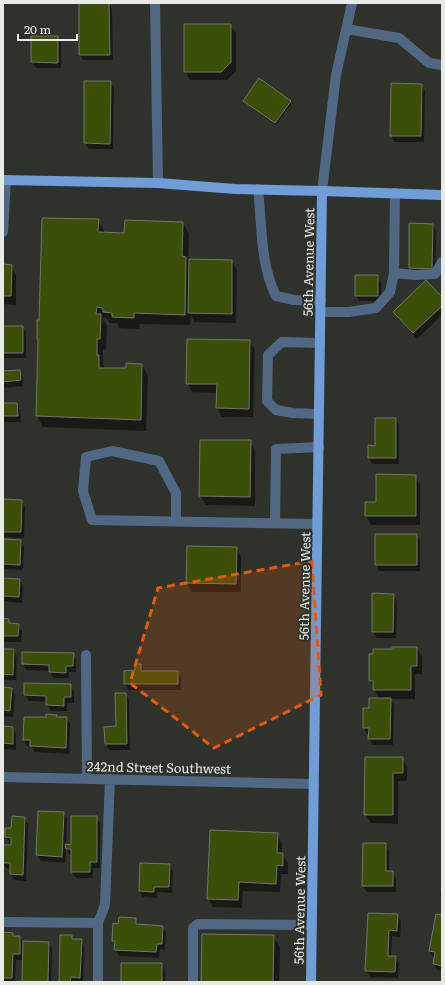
<svg xmlns="http://www.w3.org/2000/svg" width="445" height="985" font-family="Literata,serif">
<style>
.shadow{fill:#0007}
.building{fill:#3c4f08;stroke:#72756d}
.lines{fill:none;stroke-linecap:round;stroke-linejoin:round}
.minor{stroke:#516884;stroke-width:10}
.major{stroke:#6e9dd7;stroke-width:10}
.marked{fill:#e8590c;fill-opacity:0.2;stroke:#e8590c;stroke-width:3;stroke-dasharray:8 5;stroke-linejoin:round}
.labels{text-anchor:middle;dominant-baseline:central;stroke-width:4;stroke-linejoin:round;paint-order:stroke}
.street-label{font-size:13px;fill:#e8eae6;stroke:#2f322b}
</style>
<rect width="100%" height="100%" fill="#2f322b"/>
<path class="shadow" d="M80,3H109L112,9L113,60H83L80,54Z
M230,25L236,33V71L227,80H190L185,71Z
M32,37H57L61,43V68H36L32,62Z
M85,82H110L114,88L113,149H89L85,143Z
M421,85L425,91L424,142H394L391,135Z
M244,101H290L291,104L276,125L246,104Z
M98,220L104,231V234H125L183,223L189,234L188,260L232,261L237,270L236,323L194,322L191,315L190,325L140,324L139,329L119,328L117,323H110L107,318H102L107,326L106,350L103,349V363L105,369L127,370L142,365L148,376L146,431L43,427L37,416L39,342L38,339V321Z
M410,225H433L436,231L435,275L413,274L410,268Z
M3,265L11,266L16,275V305L3,304Z
M377,276L381,282V301H359L356,295Z
M442,298V315L417,339L398,318L394,312Z
M3,327H23L26,333V358H3Z
M249,341L255,350L253,417H222L217,408V393L192,392L187,383Z
M19,371L23,377V386L3,388V372Z
M3,404H17L20,410L21,422H3Z
M396,419L399,425V464H372L369,458Z
M201,441H250L255,450V506L206,505L200,496Z
M415,476L420,485V525H371L366,516L377,504Z
M21,501L25,507L24,538L3,537V512Z
M376,535H416L420,541V571H379L376,565Z
M3,540L21,541L24,547L23,570L3,569Z
M236,548L241,557V592H192L187,583Z
M3,579L20,580L23,586L22,603L3,601Z
M393,594L397,601L396,638H377L373,632Z
M8,620L11,625H18L22,631L21,642H3V624Z
M417,648L422,657V674H415V699H390L394,705L393,745H373L369,738L370,734H367L364,728L370,709L379,699L370,681Z
M3,650H13L17,656L16,680H3Z
M73,654L76,660V672H69V678H53L50,671L26,670L23,664Z
M141,665L144,671L178,672L181,678V690H128L125,683Z
M25,684L71,685L74,692V703H67V711H51L47,705V702L29,701L25,695Z
M3,688L12,689L15,695L13,717L3,716Z
M126,694L129,700L130,750H109L106,744L117,727Z
M56,716L57,718H67L70,724L69,754L35,752L31,746H27L24,740L47,718Z
M3,727L13,728L16,734V750L3,749Z
M402,758L407,767V781H398V824L371,823L365,814Z
M39,812L64,813L67,819L66,845L72,846L96,817L100,823V868H93V878H76L72,872V855H70L66,848L65,863L41,861L37,855Z
M24,818L28,824L26,881L14,880L11,874V869L6,868L3,863L12,846V843H10L6,837V829H12Z
M277,834L282,843V854L288,863V874H281L280,892L243,891L242,908L213,907L208,898Z
M386,844L389,851V872H392L396,878V892H367L363,886Z
M170,865L173,871L172,893L157,892V898L143,897L140,891Z
M442,890V898L440,895Z
M397,915L401,921L400,937L392,936L391,957H396L399,963L398,978L370,977L366,971Z
M442,916V971L437,970L434,964L435,957H433L430,951Z
M136,919L139,925L162,927L166,933L165,950L160,949L159,958L119,956L115,949L116,945L113,941L119,925Z
M3,933L13,934L15,937H20L24,945L49,943L52,949L51,982H23L24,960H16L15,982H3Z
M71,936L73,940H81L84,946L83,982H60Z
M273,936L280,947L279,982H202Z
M162,964L165,970V982H122Z"/>
<path class="building" d="M79,3H109L110,55H79Z
M184,24H231V62L221,72H184Z
M31,36H58V63L31,62Z
M259,78L291,101L275,123L243,101Z
M84,81H111L110,144L84,143Z
M391,83L422,84L421,136H390Z
M42,218L99,219L98,232L124,233L125,220L183,222L182,256L186,257L185,315L134,313V318L112,317V313L103,312V308L97,307L96,314H101L100,339H97V355H99V368H126V363L142,364L141,420L36,416L38,339H37V320H39Z
M409,223L433,224L432,269L409,268Z
M189,259L232,260V314L188,313Z
M3,264L12,265L11,296H3Z
M355,275H378V296H355Z
M426,280L442,297V306L413,333L393,312Z
M3,326H23V353H3Z
M187,339L250,340L249,409L216,408L217,384H186Z
M20,370L21,380L3,382V371Z
M3,403H17L18,416H3Z
M375,418H396V458H368V445L375,446Z
M200,440H251L250,497L199,496Z
M376,474L416,475V516H365V502H376Z
M3,499L22,500L21,532H3Z
M375,534H417V565H375Z
M3,539L21,540L20,565L3,564Z
M187,546L237,547L236,584L186,583Z
M3,578L20,579L19,597L3,596Z
M372,593L394,594L393,632H372Z
M3,618L9,619V623L19,624L18,636H3Z
M392,647H417V666H411V690H373V681H369V654H373V649H392Z
M3,649H14L13,675L3,674Z
M22,652L74,653L73,666H66V673L49,672V665L22,664Z
M135,664H141V671H178V684H124V671L135,670Z
M24,683L71,684V697H64V706L46,705V696L24,695Z
M3,687L12,688L10,711L3,710Z
M115,693H126L127,744H105L104,727L116,726Z
M369,698H391L390,739H368L369,728H363V708H369Z
M46,714L57,715L56,717H67L66,748L30,746V740H23L24,717H46Z
M3,726L13,727V744L3,743Z
M365,757H403V773H393V815H364Z
M38,811L64,812L62,857L36,855Z
M12,816L25,817L23,875L10,874V863H3V845H11V838L5,837V828H11Z
M71,816H97V862H90V872H71V849H66L65,844L71,845Z
M210,830L278,833L277,853H283V866L277,865L276,884L239,882L238,900L207,899Z
M363,843H386V871H393V886H362Z
M140,863L170,864L169,887H154V892L139,891Z
M368,913L398,914L397,931L389,930L388,956H396L395,972L365,971Z
M436,914L442,915V966L433,964L435,952L429,951Z
M119,917L136,918V924L163,926L162,944H157L156,952L114,950L115,941H112L113,923L118,924Z
M3,932L13,933V936H20V954H13L12,978H3Z
M202,934L274,935L273,982H201Z
M60,935H72V939H82L80,978L71,977L70,982H59Z
M23,941L49,942L48,982H22Z
M121,963H162V982H121Z"/>
<g class="lines">
<path class="minor" d="M155,3L158,183
M346,29L399,38L429,63L442,65
M258,189C262,224 260,264 276,296L294,300L321,301
M322,191L336,75L352,3
M3,232L6,180
M394,273L415,275L435,274L442,262
M321,312H348L376,308L390,292L394,273L395,193
M319,414L293,413L276,410L267,401L268,355L282,342L320,343
M176,521V493L159,461L112,451L86,457L83,491L92,520L317,524
M275,523L276,449L319,447
M86,655L87,778
M3,777L314,784
M3,922L98,923
M98,982V923L105,905L110,779
M193,982V928L198,924L312,925"/>
<path class="major" d="M3,180L158,183L235,189L322,191L442,195
M311,982L322,191"/>
</g>
<path class="marked" d="M312,561L321,695L214,748L130,683L158,588Z"/>
<g class="labels">
<g class="street-label">
<text transform="translate(308 262) rotate(-89)">56th Avenue West</text>
<text transform="translate(304 586) rotate(-89)">56th Avenue West</text>
<text transform="translate(159 767) rotate(1)">242nd Street Southwest</text>
<text transform="translate(299 910) rotate(-89)">56th Avenue West</text>
</g>
</g>
<rect width="445" height="985" fill="none" stroke="#e8eae6" stroke-width="8"/>
<path d="M18 34v6h59v-6" fill="none" stroke="#e8eae6" stroke-width="2"/>
<text x="24" y="34" font-size="12" fill="#e8eae6" stroke="#2f322b" stroke-width="3" paint-order="stroke">20 m</text>
</svg>
